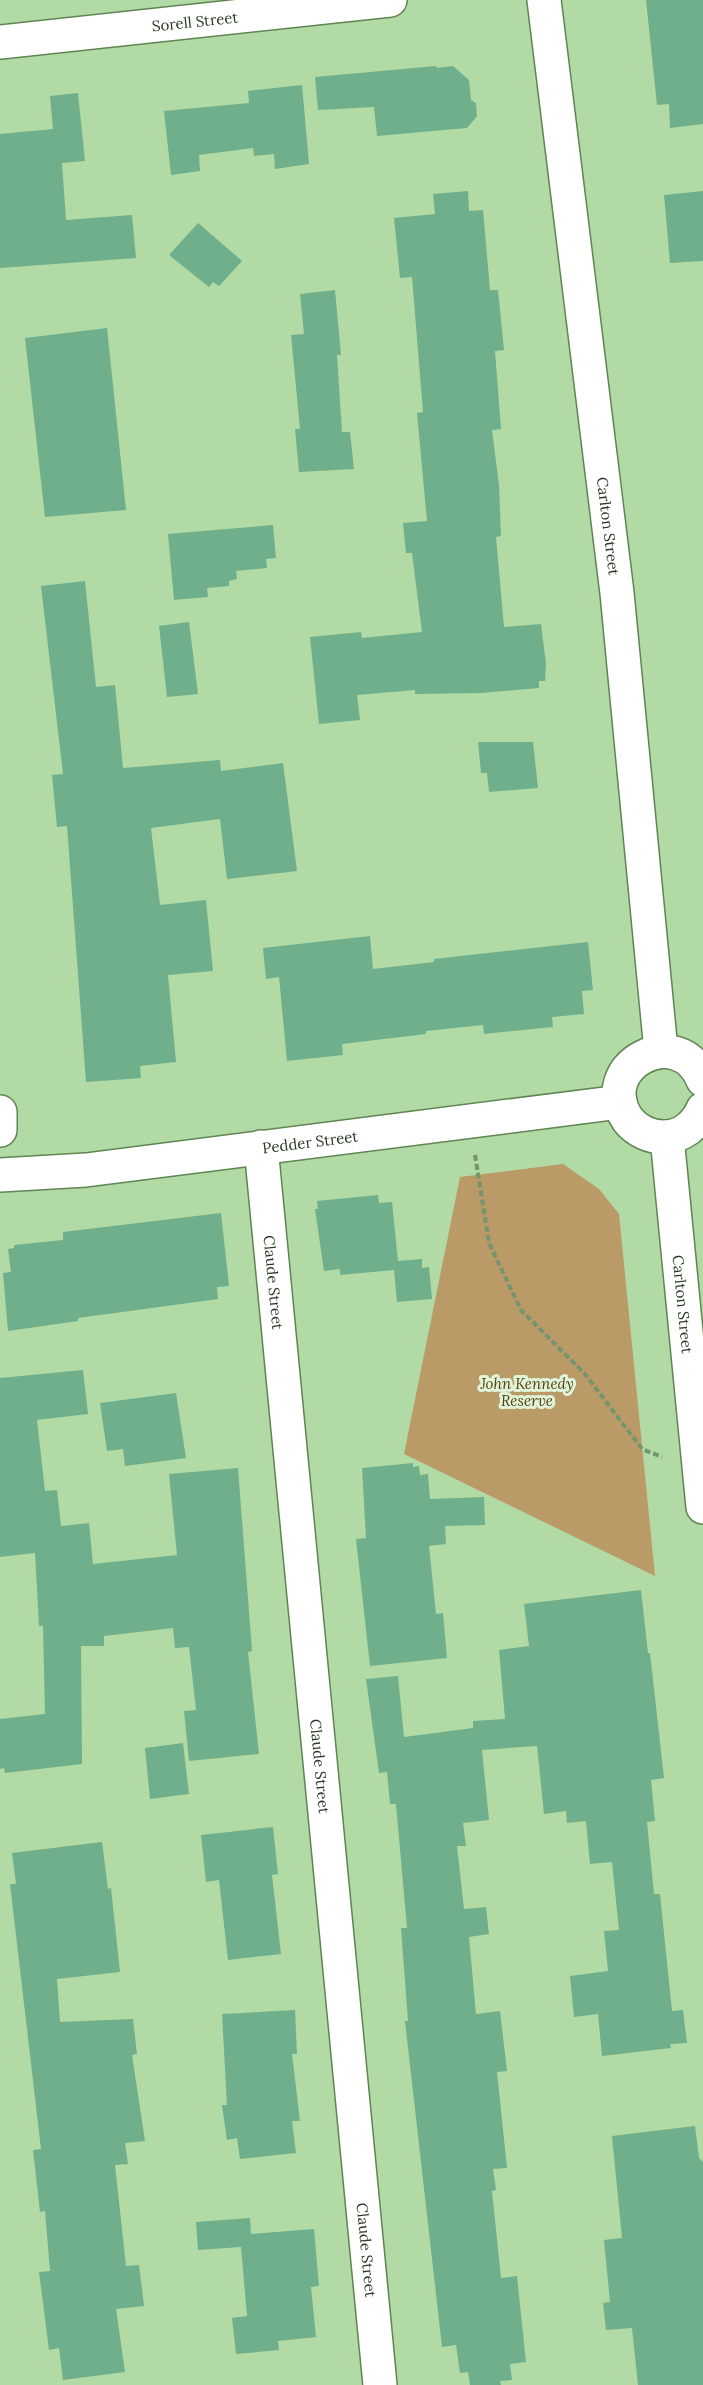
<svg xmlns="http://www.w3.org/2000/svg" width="703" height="2385" font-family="Lora,serif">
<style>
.green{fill:#ba9a67}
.building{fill:#70af8b}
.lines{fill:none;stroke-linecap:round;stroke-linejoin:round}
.minor-casing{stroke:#5f8553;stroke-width:36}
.path{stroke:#76946d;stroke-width:4;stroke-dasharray:6 3;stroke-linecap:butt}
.minor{stroke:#fff;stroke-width:33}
.labels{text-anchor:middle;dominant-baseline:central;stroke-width:6;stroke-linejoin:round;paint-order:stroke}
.street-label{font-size:15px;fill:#2a3a25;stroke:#dff4d9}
.park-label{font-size:15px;font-style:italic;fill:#583f10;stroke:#dff4d9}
</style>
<rect width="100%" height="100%" fill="#b1daa4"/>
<path class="green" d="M563,1164L599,1189L619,1214L655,1576L404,1454L460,1177Z"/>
<path class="building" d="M646,0H703V124L670,128L669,104L657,105Z
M436,66L437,68L453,66L469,80L471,100L476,103L477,116L467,128L377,136L374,107L318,110L315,77Z
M302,85L309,164L275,169L274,154L254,156L253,148L199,155L200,171L171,175L164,111L249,103L248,91Z
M78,93L85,161L62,163L66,220L132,215L136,258L0,268V134L53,129L50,96Z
M468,191L469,211L483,210L490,290H498L504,350L495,351L501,429L492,430L499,485L501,536L496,537L504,627L541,624L546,664L545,681H539V688L482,693L415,694V690L357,695L360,720L319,724L310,637L361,632L362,638L422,632L412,553H406L403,523L427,521L417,413L423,412L412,277L400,278L394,218L435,214L433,194Z
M703,191V261L670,263L664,195Z
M198,223L242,261L219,286L213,282L209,287L169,255Z
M335,290L341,355H337L342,432H350L354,469L299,472L295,429H300L291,335L304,334L300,294Z
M107,328L126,510L45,517L25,338Z
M273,525L276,558L266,559L267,568L236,571L237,579L229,581V586L207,588L208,597L174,600L168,534Z
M85,581L96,687L115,685L123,768L220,760L221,771L283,763L297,871L227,879L220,819L151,828L160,905L206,900L213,971L168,975L176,1062L140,1066L141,1078L86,1082L67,826L57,827L52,775L63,774L41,586Z
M189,622L198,694L167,697L159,626Z
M478,742H533L538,788L489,792L487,773H481Z
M370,936L373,969L434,962V959L588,942L593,990L582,991L584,1014L552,1017L553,1027L484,1034L483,1025L426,1031V1034L342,1044L343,1055L287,1061L279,977L266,979L263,948Z
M378,1195L379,1203L392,1202L398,1261L422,1259V1268L429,1267L432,1299L397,1302L394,1270L340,1275V1269L324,1271L315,1209H318L317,1201Z
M221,1213L229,1286L217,1287L218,1299L78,1318V1321L8,1331L3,1273L11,1272L8,1249L14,1248V1245L63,1240V1232Z
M83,1370L88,1414L37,1420L45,1491L57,1490L61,1526L89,1523L93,1564L177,1555L169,1474L238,1468L252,1651L248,1652L259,1754L189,1761L184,1711L196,1710L189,1647L175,1648L173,1628L104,1636V1646H81L82,1764L5,1773L4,1768L0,1769V1719L45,1714L43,1626H39L35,1553L0,1557V1378Z
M176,1393L186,1458L125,1466L123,1449L107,1451L100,1403Z
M413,1463V1467L419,1466L420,1475L428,1474L430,1499L484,1497L485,1525L445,1526L446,1544L429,1546L436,1614L443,1613L447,1658L370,1666L356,1539L366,1538L362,1468Z
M641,1590L648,1653H650L664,1778L651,1780L655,1821L647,1822L654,1894H660L672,2011L683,2010L687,2043L670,2044L671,2048L602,2056L598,2014L574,2017L570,1976L608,1971L604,1931L619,1930L612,1862L590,1864L586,1821L567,1823L566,1811L544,1814L537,1746L482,1750L489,1820L463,1823L466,1846H457L464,1909L486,1907L489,1934L469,1937L476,2014L500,2011L507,2071L497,2072L507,2168L493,2169L496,2190L492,2191L501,2278L517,2276L526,2362L510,2364L512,2380L500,2381L501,2385H470L468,2372L460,2373L456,2345L442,2347L405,2021H408L401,1928H407L396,1804H390L387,1772L379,1773L366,1679L398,1676L404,1737L473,1728V1721L505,1719L499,1650L529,1646L524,1604Z
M183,1743L189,1794L150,1799L145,1748Z
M273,1827L278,1874L272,1875L281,1954L228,1960L219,1880L206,1882L201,1835Z
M102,1842L108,1889L111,1888L120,1972L57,1979L60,2022L133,2019L137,2054L132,2055L145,2141L125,2143L128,2164L115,2165L126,2266L139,2265L144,2306L116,2309L125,2372L63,2380L59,2348L49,2350L39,2272L50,2271L45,2211L40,2212L33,2150L41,2149L10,1884H16L12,1853Z
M295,2010L297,2054H292L300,2121H292L296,2153L240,2159L237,2138L227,2140L222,2105H227L222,2014Z
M695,2126L699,2158L703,2162V2385H638L632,2328L606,2330L603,2303L610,2302L604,2240L622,2238L612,2136Z
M250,2218L251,2234L314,2229L319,2286L311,2287L316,2337L278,2341L279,2350L236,2354L232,2318L247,2316L241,2247L198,2250L196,2222Z"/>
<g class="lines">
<g class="minor-casing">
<g id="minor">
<path id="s1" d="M544,0L617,593L661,1051"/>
<path id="s2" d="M0,42L390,0"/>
<path d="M703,1080C679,1020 591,1066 628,1120C637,1131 650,1137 664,1137C682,1137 696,1125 703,1109"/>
<path d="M0,1112V1130"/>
<path id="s3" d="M667,1137L703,1507"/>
<path id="s4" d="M261,1147L380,2385"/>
<path id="s5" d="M0,1175L86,1170L620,1102"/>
</g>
</g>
<path class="path" d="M475,1155L489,1243L521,1310L585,1374L642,1449L662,1457"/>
<use href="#minor" class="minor"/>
</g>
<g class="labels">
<g class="street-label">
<text stroke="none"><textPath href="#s2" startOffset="196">Sorell Street</textPath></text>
<text stroke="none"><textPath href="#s1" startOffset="530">Carlton Street</textPath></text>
<text stroke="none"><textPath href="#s5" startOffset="312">Pedder Street</textPath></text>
<text stroke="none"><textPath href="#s4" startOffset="136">Claude Street</textPath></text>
<text stroke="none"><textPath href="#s3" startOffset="168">Carlton Street</textPath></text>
<text stroke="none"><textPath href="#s4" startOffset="622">Claude Street</textPath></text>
<text stroke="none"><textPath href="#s4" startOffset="1108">Claude Street</textPath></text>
</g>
<g class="park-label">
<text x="527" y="1383">John Kennedy<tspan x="527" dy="17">Reserve</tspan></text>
</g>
</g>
</svg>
